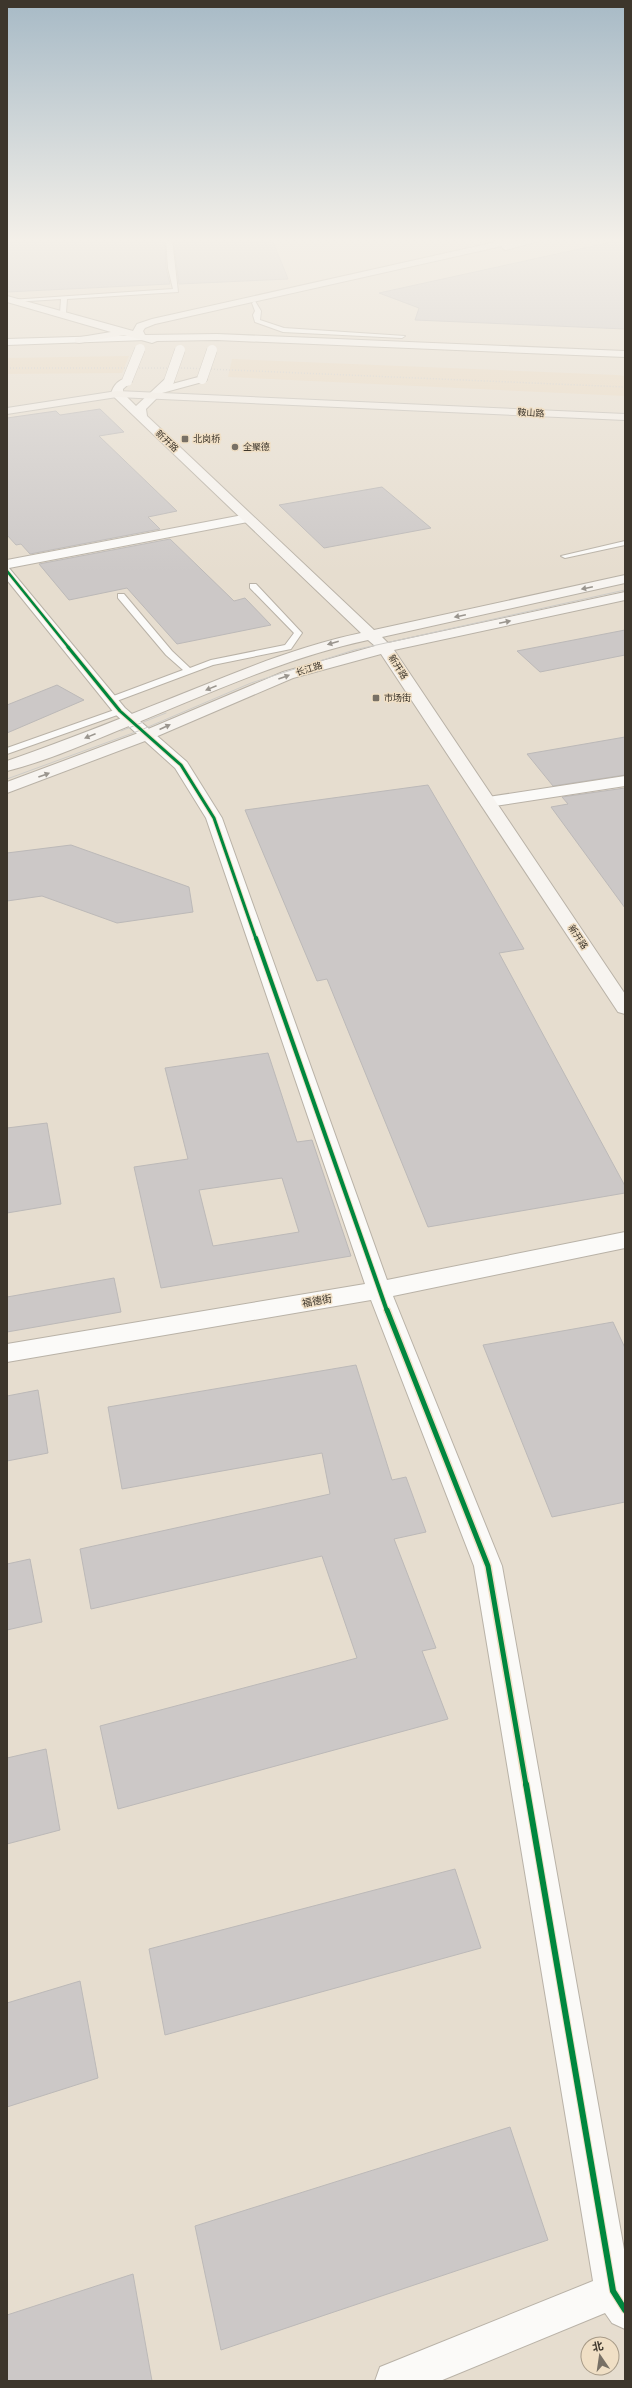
<svg xmlns="http://www.w3.org/2000/svg" width="632" height="2388" font-family="Helvetica,'Noto Sans SC',sans-serif">
<style>
.built{fill:#e7d7c0}
.building{fill:#ccc8c7;stroke:#bcb9b8;fill-rule:evenodd}
.lines{fill:none;stroke-linecap:round;stroke-linejoin:round}
.lane-casing{stroke:#b9b2a7;stroke-width:2}
.street-casing{stroke:#b9b2a7;stroke-width:2}
.secondary-casing{stroke:#b9b2a7;stroke-width:2}
.primary-casing{stroke:#c1bcb4;stroke-width:2}
.lane{fill:#fbfaf8;fill-rule:evenodd}
.street{fill:#fbfaf8;fill-rule:evenodd}
.secondary{fill:#f7f4f0;fill-rule:evenodd}
.primary{fill:#f3eee8;fill-rule:evenodd}
.tram{stroke:#ceccc8;stroke-width:1}
.rail{stroke:#ceccc8;stroke-width:1.5;stroke-dasharray:1 2;stroke-linecap:butt}
.secondary-bridge-casing{stroke:#b9b2a7;stroke-width:11;stroke-linecap:butt}
.secondary-bridge{stroke:#f7f4f0;stroke-width:10}
.cycleway-far4-casing{stroke:#f0dfc5;stroke-width:4}
.cycleway-far3-casing{stroke:#f0dfc5;stroke-width:5}
.cycleway-far2-casing{stroke:#f0dfc5;stroke-width:6}
.cycleway-far1-casing{stroke:#f0dfc5;stroke-width:8}
.cycleway-casing{stroke:#f0dfc5;stroke-width:8}
.cycleway-far4{stroke:#00873e;stroke-width:2.5}
.cycleway-far3{stroke:#00873e;stroke-width:3}
.cycleway-far2{stroke:#00873e;stroke-width:4}
.cycleway-far1{stroke:#00873e;stroke-width:5}
.cycleway{stroke:#00873e;stroke-width:6}
.oneway{fill:#9a958e}
.poi-dot{fill:#787065;stroke:#f0dfc5;stroke-width:1.5}
.labels{text-anchor:middle;dominant-baseline:central;stroke-width:3;stroke-linejoin:round;paint-order:stroke}
.far-street-label{font-size:9px;fill:#3d362c;stroke:#f0dfc5}
.far-poi-label{font-size:9px;fill:#3d362c;stroke:#f0dfc5;text-anchor:start}
.street-label{font-size:10px;fill:#3d362c;stroke:#f0dfc5}
</style>
<rect width="100%" height="100%" fill="#e6ddcf"/>
<path class="built" d="M129,356L122,373L7,374V358Z
M232,359L617,375L625,376V396L228,377Z"/>
<path class="building" d="M7,239H165L166,268L170,284L7,292Z
M173,239H202V242L272,239L288,279L179,284Z
M625,239V329L415,320L419,308L379,293Z
M100,409L124,432L99,436L177,511L148,517L160,529L30,554L21,544L16,545L7,535V418L56,411L60,415Z
M382,487L431,528L324,548L279,505Z
M170,539L234,601L245,598L271,625L177,644L127,588L69,600L39,564Z
M625,630V655L540,672L517,651Z
M57,685L84,700L7,733V705Z
M625,737V775L553,786L527,754Z
M428,785L524,949L499,953L625,1186V1193L428,1227L327,979L317,981L245,810Z
M625,788V908L551,807L568,804L562,797Z
M71,845L189,887L193,912L117,923L42,896L7,901V853Z
M268,1053L297,1142L312,1140L351,1256L161,1288L134,1167L188,1159L165,1068ZM282,1178L299,1232L213,1246L199,1190Z
M47,1123L61,1204L7,1213V1128Z
M114,1278L121,1312L7,1332V1297Z
M613,1322L625,1348V1502L552,1517L483,1345Z
M356,1365L392,1480L406,1477L426,1532L394,1539L436,1648L422,1651L448,1719L118,1809L100,1726L357,1658L322,1556L91,1609L80,1549L330,1494L322,1453L122,1489L108,1407Z
M38,1390L48,1453L7,1461V1396Z
M30,1559L42,1622L7,1630V1564Z
M46,1749L60,1830L7,1844V1758Z
M455,1869L481,1948L165,2035L149,1949Z
M80,1981L98,2078L7,2107V2003Z
M510,2127L548,2240L221,2350L195,2226Z
M133,2274L152,2381H7V2315Z"/>
<g class="lines">
<g class="lane-casing">
<path id="lane" d="M166,239H172L178,292L67,299L66,313L63,315L60,313L61,299L13,302L10,300L173,289L168,268Z
M255,301L261,311L260,320L284,328L405,336L402,338L283,332L255,322L253,315L255,311L252,303Z
M625,541V545L565,558L561,556Z
M250,584H256L302,633L291,649L213,665L114,702H108V698L183,670L166,655L118,598V594H124L172,651L190,668L211,660L285,645L294,633L250,588Z
M120,708L125,711L123,713L7,754V748Z"/>
</g>
<g class="street-casing">
<path id="street" d="M142,335L146,336V340L7,345V339Z
M248,514L254,518L253,521L9,568L125,708L187,762L222,818L387,1280L625,1232V1248L393,1296L502,1566L625,2255V2329L612,2323L605,2313L440,2381H375L380,2367L593,2281L474,1566L371,1300L7,1362V1344L365,1284L206,818L175,768L115,714L7,580V560Z
M625,776V786L488,807L482,806L480,802L482,798L488,797Z"/>
</g>
<g class="secondary-casing">
<path id="secondary" d="M509,239H546L506,250L503,249L502,246L155,324L145,328L143,331L145,335L217,334L625,351V357L217,340L157,341L152,343L124,335L79,343L75,342V338L111,332L7,302V296L133,331L137,324L152,319Z
M202,376L207,379L206,381L162,393L146,409L147,416L374,630L625,575V583L382,637L388,643L625,592V600L394,650L625,994V1014L618,1012L381,654L293,678L153,738L7,793V782L141,732L283,672L375,646L368,640C280,659 196,699 112,733C78,747 43,762 7,771V761C71,739 134,713 197,688C251,666 304,645 361,633L111,394C113,385 121,376 131,379L132,381L123,389V393L136,406L165,379H173L174,381L172,384Z"/>
</g>
<g class="primary-casing">
<path id="primary" d="M117,391L625,414V420L117,397L7,414V408Z"/>
</g>
<use href="#lane" class="lane"/>
<use href="#street" class="street"/>
<use href="#secondary" class="secondary"/>
<use href="#primary" class="primary"/>
<path class="tram" d="M121,731L166,713
M7,779L141,730L251,683L354,650L625,590"/>
<path class="rail" d="M7,368H185L625,387"/>
<g class="secondary-bridge-casing">
<path id="secondary-bridge" d="M202,379L212,350
M127,381L140,349
M169,381L180,350"/>
</g>
<use href="#secondary-bridge" class="secondary-bridge"/>
<g class="cycleway-far4-casing">
<path id="cycleway-far4" d="M7,571L69,648"/>
</g>
<g class="cycleway-far3-casing">
<path id="cycleway-far3" d="M68,647L120,711L181,765L214,818L256,939"/>
</g>
<g class="cycleway-far2-casing">
<path id="cycleway-far2" d="M256,938L387,1311"/>
</g>
<g class="cycleway-far1-casing">
<path id="cycleway-far1" d="M387,1310L488,1566L526,1785"/>
</g>
<g class="cycleway-casing">
<path id="cycleway" d="M526,1784L613,2291L625,2310"/>
</g>
<use href="#cycleway-far4" class="cycleway-far4"/>
<use href="#cycleway-far3" class="cycleway-far3"/>
<use href="#cycleway-far2" class="cycleway-far2"/>
<use href="#cycleway-far1" class="cycleway-far1"/>
<use href="#cycleway" class="cycleway"/>
</g>
<defs><path id="oneway-solid" d="M-6-.8H1V-3.2L6.5 0L1 3.2V.8H-6Z"/></defs>
<g class="oneway">
<use href="#oneway-solid" transform="translate(587 588) rotate(168)"/>
<use href="#oneway-solid" transform="translate(460 616) rotate(168)"/>
<use href="#oneway-solid" transform="translate(505 622) rotate(-12)"/>
<use href="#oneway-solid" transform="translate(333 643) rotate(164)"/>
<use href="#oneway-solid" transform="translate(284 677) rotate(-20)"/>
<use href="#oneway-solid" transform="translate(211 688) rotate(158)"/>
<use href="#oneway-solid" transform="translate(165 727) rotate(-24)"/>
<use href="#oneway-solid" transform="translate(90 736) rotate(158)"/>
<use href="#oneway-solid" transform="translate(44 775) rotate(-20)"/>
</g>
<linearGradient id="sky" x2="0" y2="1"><stop stop-color="#a7bac6"/><stop offset="0.42" stop-color="#f4f0e9"/><stop offset="1" stop-color="#f4f0e9" stop-opacity="0"/></linearGradient>
<rect width="632" height="573" fill="url(#sky)"/>
<g class="poi-dot">
<rect x="181" y="435" width="8" height="8" rx="2"/>
<circle cx="235" cy="447" r="4"/>
<rect x="372" y="694" width="8" height="8" rx="2"/>
</g>
<g class="labels">
<g class="far-street-label">
<text transform="translate(531 413) rotate(3)">鞍山路</text>
<text transform="translate(167 441) rotate(43)">新开路</text>
<text transform="translate(398 667) rotate(57)">新开路</text>
<text transform="translate(309 669) rotate(-17)">长江路</text>
<text transform="translate(578 937) rotate(56)">新开路</text>
</g>
<g class="far-poi-label">
<text x="193" y="439">北岗桥</text>
<text x="243" y="447">全聚德</text>
<text x="384" y="698">市场街</text>
</g>
<g class="street-label">
<text transform="translate(317 1301) rotate(-10)">福德街</text>
</g>
</g>
<rect width="632" height="2388" fill="none" stroke="#3d362c" stroke-width="16"/>
<g transform="translate(600 2356) rotate(347)"><circle r="19" fill="#f0dfc5" stroke="#a89b88"/>
<path d="M0-3L7 15L0 10L-7 15Z" fill="#787065"/>
<text y="-6" font-size="11" font-weight="bold" text-anchor="middle" fill="#3d362c">北</text>
</g>
</svg>
